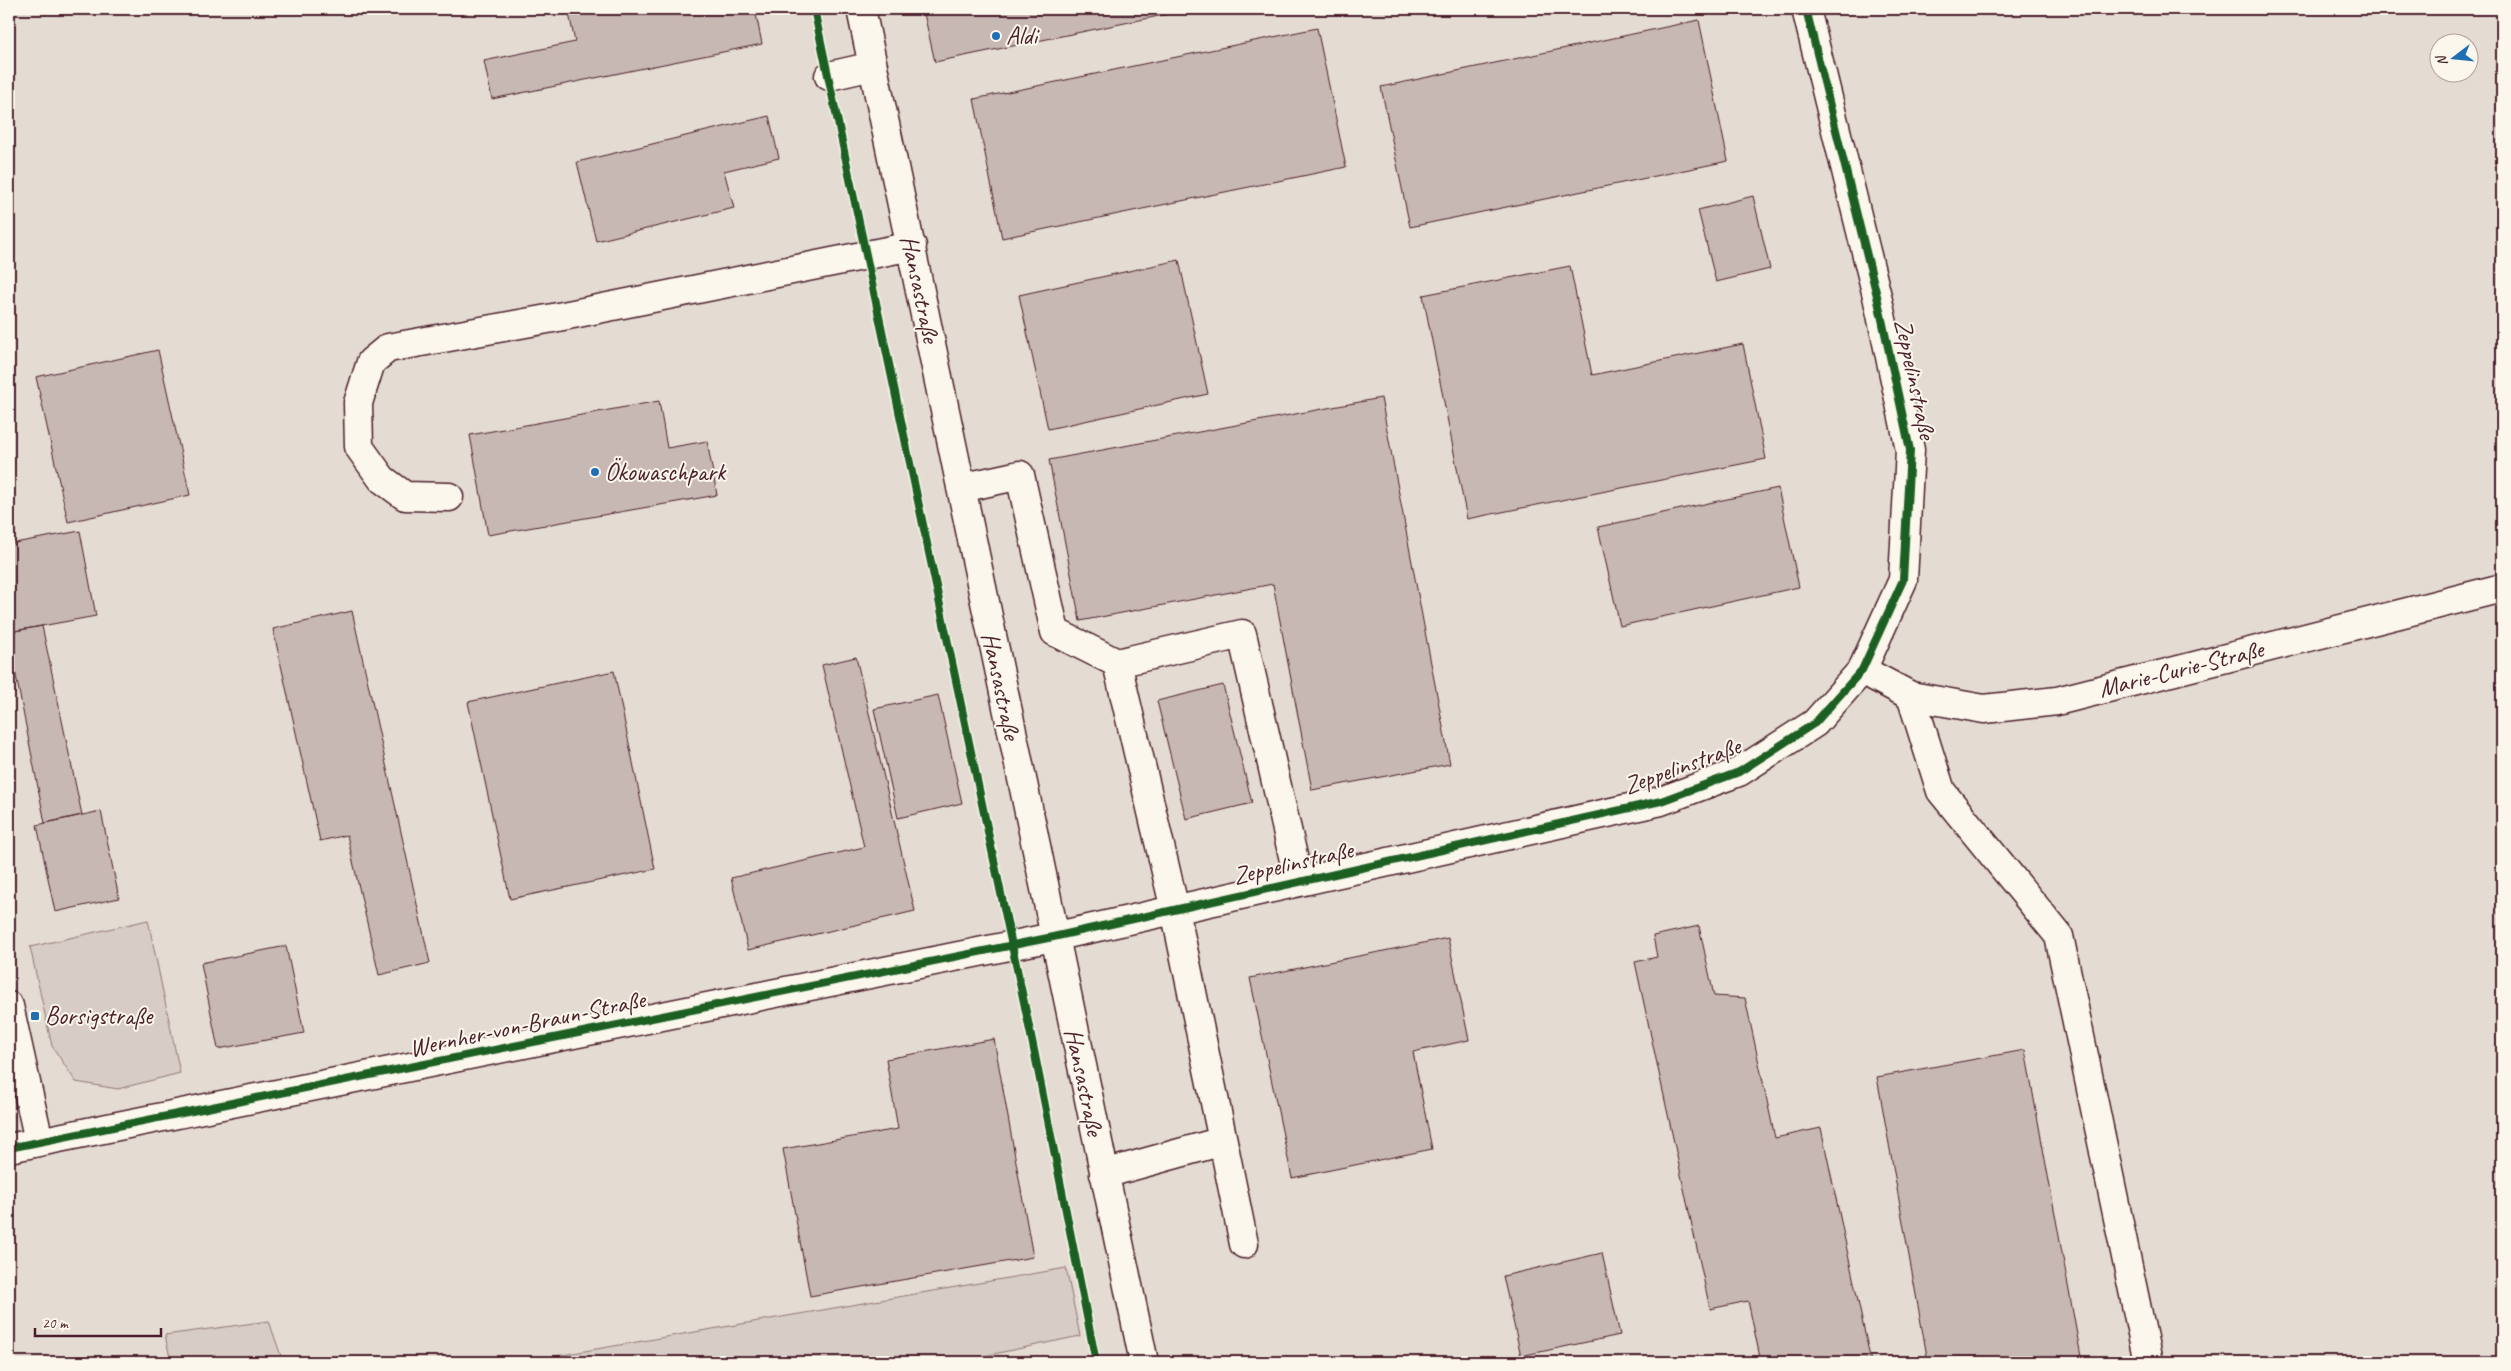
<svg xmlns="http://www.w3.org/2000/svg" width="2511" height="1371" font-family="Caveat,sans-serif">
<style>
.built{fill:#e4dbd2;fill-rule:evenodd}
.green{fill:#d8ccc6;stroke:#917678}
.building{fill:#c8b8b3;stroke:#4a1f2b}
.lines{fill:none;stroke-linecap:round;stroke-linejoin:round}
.minor-casing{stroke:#4a1f2b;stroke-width:31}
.minor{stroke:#fbf7ec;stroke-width:28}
.cycleway-casing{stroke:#fbf7ec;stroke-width:11}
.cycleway{stroke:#1b5e20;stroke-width:8}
.poi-dot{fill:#1f6fb2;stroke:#fbf7ec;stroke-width:2}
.labels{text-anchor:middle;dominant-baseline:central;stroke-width:4;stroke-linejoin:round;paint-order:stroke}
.poi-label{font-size:25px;fill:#4a1f2b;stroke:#fbf7ec;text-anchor:start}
.street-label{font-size:25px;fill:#4a1f2b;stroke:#fbf7ec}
</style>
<rect width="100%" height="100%" fill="#f0eae0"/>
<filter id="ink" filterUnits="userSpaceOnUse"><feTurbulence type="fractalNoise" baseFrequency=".02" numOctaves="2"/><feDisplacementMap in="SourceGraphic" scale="10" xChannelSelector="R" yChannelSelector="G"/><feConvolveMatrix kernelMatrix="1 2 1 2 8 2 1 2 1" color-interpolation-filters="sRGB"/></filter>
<g filter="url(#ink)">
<path class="built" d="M9,9H2502V1362H9ZM2438,42H2468V72H2438Z"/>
<path class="green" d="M148,920L180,1073L118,1089L76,1082L52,1046L30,947Z
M1066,1268L1080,1336L955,1362H521Z
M269,1321L283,1362H171L165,1335Z"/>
<path class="building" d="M568,9H755L762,44L492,99L484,61L575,42Z
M923,9H1193L935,62Z
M1699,20L1728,161L1410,227L1381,87Z
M1317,28L1346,167L1002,238L974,99Z
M769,116L779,158L724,171L734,208L596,241L577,162Z
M1753,196L1770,269L1716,282L1698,210Z
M1179,260L1208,394L1048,429L1019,295Z
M1570,266L1592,375L1743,344L1766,459L1467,519L1423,295Z
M158,350L190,495L68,522L36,377Z
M1381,398L1450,764L1312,790L1273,584L1080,621L1049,460Z
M659,401L667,448L707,441L717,495L488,535L470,435Z
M1778,488L1799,587L1620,626L1598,527Z
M80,531L96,616L9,632V544Z
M352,611L430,963L379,975L347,835L320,841L273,629Z
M42,626L82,815L45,823L9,640V632Z
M856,657L915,911L748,950L731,878L864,847L822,665Z
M614,671L655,869L510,899L468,702Z
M1223,685L1252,803L1186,819L1157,701Z
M938,695L962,803L898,818L874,709Z
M101,811L119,898L55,912L37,825Z
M1699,926L1714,996L1745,998L1775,1138L1821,1128L1871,1362H1761L1748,1301L1710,1309L1635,962L1657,957L1653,936Z
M1448,938L1469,1040L1413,1052L1432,1149L1292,1178L1250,978Z
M286,946L304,1033L218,1049L201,963Z
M994,1039L1033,1257L810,1296L783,1149L898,1129L886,1059Z
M2025,1050L2082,1362H1928L1877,1077Z
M1602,1253L1620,1335L1521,1356L1503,1276Z"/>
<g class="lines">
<g class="minor-casing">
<path id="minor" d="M861,9L1144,1362
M829,76L873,66
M961,488L1020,475L1055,632L1117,663L1175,910L1223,1141L1104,1174
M449,497L405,496L382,479L359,447L358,403L371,362L388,348L553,318L912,246
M1117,663L1242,634L1299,882
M1862,670L1911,696L1984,709L2057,701L2502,588
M1911,696L1941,791L2059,936L2148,1362
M9,1006L39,1141
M1223,1141L1244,1244
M9,1148L1053,937L1661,801L1739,772L1815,723L1862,670L1903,580L1910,450L1877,296L1806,9"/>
</g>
<use href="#minor" class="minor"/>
<g class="cycleway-casing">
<path id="cycleway" d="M814,9L1033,1045L1096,1362
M9,1148L1053,937L1661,801L1739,772L1815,723L1862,670L1903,580L1910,450L1877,296L1806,9"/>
</g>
<use href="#cycleway" class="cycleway"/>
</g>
</g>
<g class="poi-dot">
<circle cx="996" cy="36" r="5"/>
<circle cx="595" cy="472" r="5"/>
<rect x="30" y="1011" width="10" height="10" rx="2.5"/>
</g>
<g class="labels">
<g class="poi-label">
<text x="1006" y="36">Aldi</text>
<text x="605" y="472">Ökowaschpark</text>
<text x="45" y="1016">Borsigstraße</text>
</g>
<g class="street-label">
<text transform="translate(920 289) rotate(78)">Hansastraße</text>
<text transform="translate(1915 379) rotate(78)">Zeppelinstraße</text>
<text transform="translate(2181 669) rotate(-14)">Marie-Curie-Straße</text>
<text transform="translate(1001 686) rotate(78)">Hansastraße</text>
<text transform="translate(1682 766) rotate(-20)">Zeppelinstraße</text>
<text transform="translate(1293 863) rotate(-13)">Zeppelinstraße</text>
<text transform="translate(527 1024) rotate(-12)">Wernher-von-Braun-Straße</text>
<text transform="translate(1084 1082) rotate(78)">Hansastraße</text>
</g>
</g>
<rect width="2511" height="1371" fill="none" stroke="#fbf7ec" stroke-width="30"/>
<rect x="15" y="15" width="2481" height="1341" fill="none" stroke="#4a1f2b" stroke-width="2" filter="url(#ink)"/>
<g transform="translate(2454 58) rotate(254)"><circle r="24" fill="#fbf7ec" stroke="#b4a19f"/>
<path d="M0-4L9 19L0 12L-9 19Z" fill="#1f6fb2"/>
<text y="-8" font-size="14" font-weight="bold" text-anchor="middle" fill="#4a1f2b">N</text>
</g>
<path d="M35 1328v8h126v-8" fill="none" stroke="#4a1f2b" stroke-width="2.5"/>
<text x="42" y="1328" font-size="15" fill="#4a1f2b" stroke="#fbf7ec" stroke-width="4" paint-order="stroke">20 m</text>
</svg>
